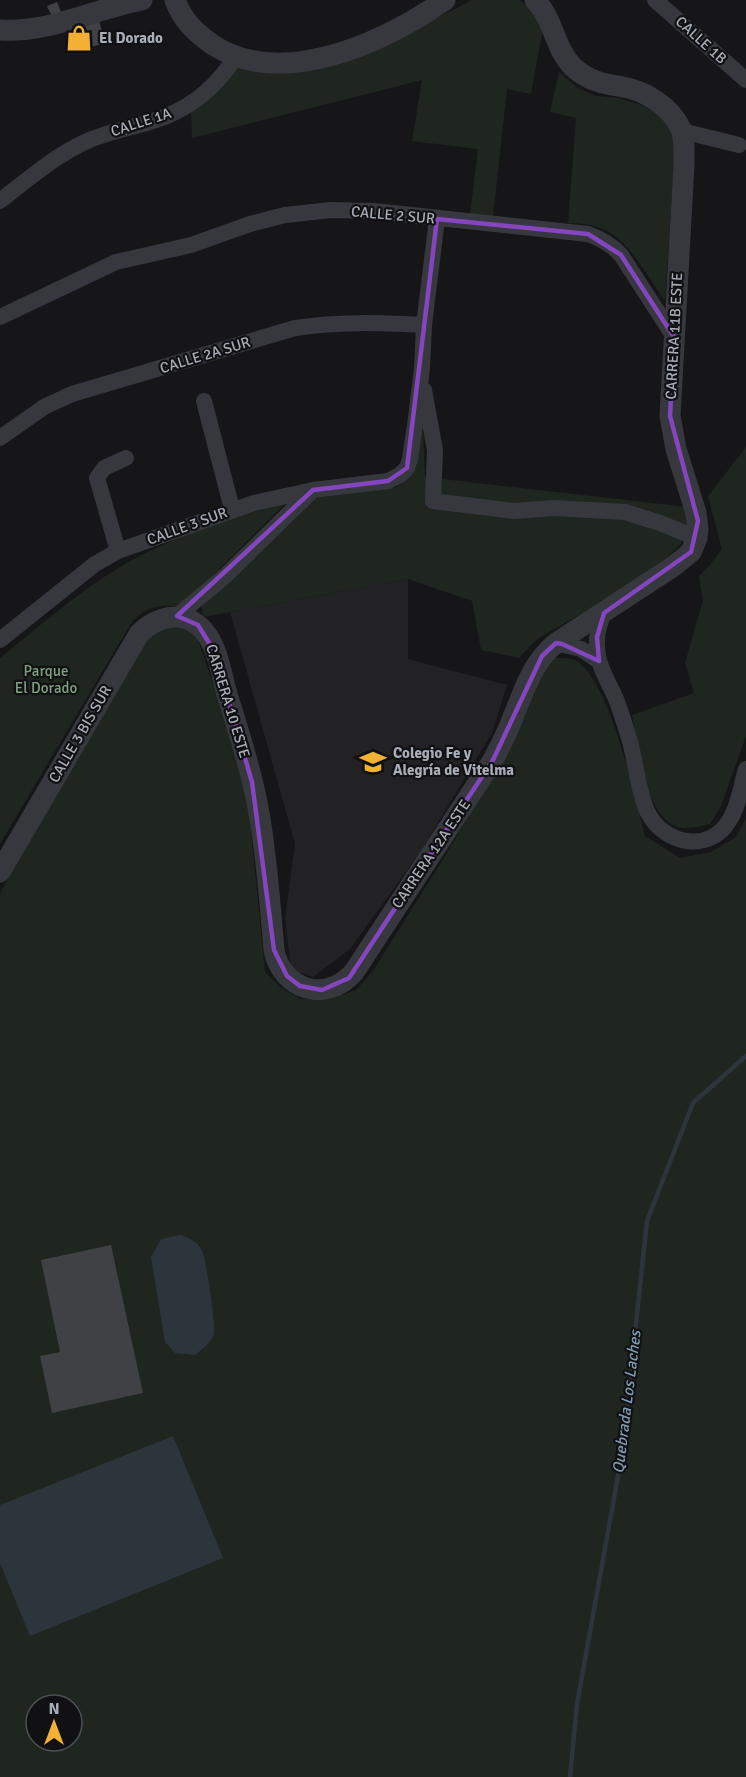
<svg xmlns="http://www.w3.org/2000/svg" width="746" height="1777" font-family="Signika,sans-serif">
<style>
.built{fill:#222225}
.green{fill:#1e261f;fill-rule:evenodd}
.water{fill:#2c353c}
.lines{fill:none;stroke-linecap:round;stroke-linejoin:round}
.stream{stroke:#2c353c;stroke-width:4.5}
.building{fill:#404145}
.minor{stroke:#37383d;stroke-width:16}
.tertiary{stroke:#37383d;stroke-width:21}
.marked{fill:none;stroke:#8446be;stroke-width:4.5;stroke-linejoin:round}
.labels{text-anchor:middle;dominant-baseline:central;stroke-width:4.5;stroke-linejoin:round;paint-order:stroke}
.poi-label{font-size:15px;font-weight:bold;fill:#a8adb8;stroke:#111113;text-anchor:start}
.street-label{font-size:15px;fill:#a8adb8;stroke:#111113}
.park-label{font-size:15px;fill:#7fa381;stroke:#111113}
.water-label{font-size:16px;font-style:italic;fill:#7f9bb3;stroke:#111113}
</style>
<rect width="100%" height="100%" fill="#161618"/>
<path class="built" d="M408,579V659L507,685L492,733L419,854L350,949L313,977L291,970L285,918L295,844L230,612Z"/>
<path class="green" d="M472,0H519L536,12L543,28L531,94L507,89L493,217L470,214L478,149L412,141L422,80L192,138L191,110L238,65L422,26Z
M559,72L578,88L596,96L619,98L644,106L663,118L674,135V165L665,301C650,280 631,245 609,232C596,225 582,223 568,223L576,118L550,112Z
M423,430L425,477L688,507V523L683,541L666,559L620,592L537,639L519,658L481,650L472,601L408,579L203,617L201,605L315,498L397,487C416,475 418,451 423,430Z
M746,447V736L721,806L710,824C698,827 684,831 673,825C643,808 639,747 632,715L694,693L685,663L703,600L699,576L709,566L722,549L708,496Z
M288,501L182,606C158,605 146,605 130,625L0,844V658C41,625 80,590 125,564C177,535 232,518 288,501Z
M179,624L197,637L230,732L249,810L265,972L281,988L301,999H330L356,990L373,971L445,856L511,745L536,676L553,658C562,658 572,657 580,663C613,693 633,792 645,836L680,858L711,852L736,837L746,818V1777H0V893L67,775L151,634ZM36,1705H72V1741H36Z"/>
<path class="water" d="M180,1235C190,1238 197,1241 202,1251C206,1257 216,1327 214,1334C211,1343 202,1349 195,1355L175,1353L165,1342L151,1257L161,1239Z
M173,1436L223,1558L30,1636L0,1563V1505Z"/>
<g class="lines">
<path class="stream" d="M570,1777L577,1704L622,1454L647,1221L693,1103L746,1056"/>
</g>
<path class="building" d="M57,2L61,12L52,16L47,6Z
M99,21L106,43L72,52L67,29Z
M111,1245L143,1393L52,1413L40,1356L60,1352L41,1260Z"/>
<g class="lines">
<path class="minor" d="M655,0L746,80
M682,131L739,145
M0,201C27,180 52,158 83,143C110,130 140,127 167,116C196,104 220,82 236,56
M0,317L116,262L191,245L250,224L285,215L331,210L374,211L588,234C602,239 612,245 621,255L674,337
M424,390L435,450L433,501L514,511L554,508L625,512L660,523L697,538
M204,401L232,509
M0,438L44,407L72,394L295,328C339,321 381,323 424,325
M118,551L97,478L104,468L126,458
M604,613C599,624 596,635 597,648C598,666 609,683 616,699C621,712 625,725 629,738C636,761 638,793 648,813C664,844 709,854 729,821C739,806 741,785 746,769
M177,616L225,576L313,490
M0,640L95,564L118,551L254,503L313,490L388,481L400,475L407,468L410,459L416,418L422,368L424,325L437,219
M556,643L581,649L599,661"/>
<path class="tertiary" d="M175,0C182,20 196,33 213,45C283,90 384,42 445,0
M0,30C50,33 94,9 142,0
M0,872L139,634C157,616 184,609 203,630C218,646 221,674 227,694C239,733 252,773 259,813C267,858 270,904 274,950C282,990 326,1004 354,972L493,760C501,745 509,729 515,712C526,686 533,662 556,643L674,566L691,552L697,538L698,530L696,513L676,449L670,416L684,165C684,154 685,139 681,129C671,107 646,91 623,87C604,84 588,81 573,67C554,48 554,19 535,0"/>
</g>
<path class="marked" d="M437,219L588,234L621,255L674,337L670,416L698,521L691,552L604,613L597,637L599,661L562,644L556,643L542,656L493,760L349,978L322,990L300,986L287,976L274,950L252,782L214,651L198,625L177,616L313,490L388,481L407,468Z"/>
<defs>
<g id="shop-bare" transform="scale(2.07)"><path d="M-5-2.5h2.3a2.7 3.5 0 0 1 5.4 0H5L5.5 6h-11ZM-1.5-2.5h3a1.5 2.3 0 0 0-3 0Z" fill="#f2b134" stroke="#111113" stroke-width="2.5" paint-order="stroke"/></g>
<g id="school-bare" transform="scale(2.07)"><path d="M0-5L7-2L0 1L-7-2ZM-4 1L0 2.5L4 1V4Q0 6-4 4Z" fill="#f2b134" stroke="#111113" stroke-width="2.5" paint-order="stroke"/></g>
</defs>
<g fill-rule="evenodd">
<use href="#shop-bare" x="79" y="38"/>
<use href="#school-bare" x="373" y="762"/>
</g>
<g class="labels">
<g class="poi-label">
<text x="99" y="38">El Dorado</text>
<text x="393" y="753">Colegio Fe y<tspan x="393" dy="17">Alegría de Vitelma</tspan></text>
</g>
<g class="street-label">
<text transform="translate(701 40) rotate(42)">CALLE 1B</text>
<text transform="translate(141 122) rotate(-18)">CALLE 1A</text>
<text transform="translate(393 215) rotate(5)">CALLE 2 SUR</text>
<text transform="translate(674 336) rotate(-87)">CARRERA 11B ESTE</text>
<text transform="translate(205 355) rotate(-17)">CALLE 2A SUR</text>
<text transform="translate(187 526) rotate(-20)">CALLE 3 SUR</text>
<text transform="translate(228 701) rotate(73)">CARRERA 10 ESTE</text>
<text transform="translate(80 734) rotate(-60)">CALLE 3 BIS SUR</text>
<text transform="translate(431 854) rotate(-56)">CARRERA 12A ESTE</text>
</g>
<g class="park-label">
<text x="46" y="671">Parque<tspan x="46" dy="17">El Dorado</tspan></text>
</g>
<g class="water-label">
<text transform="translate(627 1402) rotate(-83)">Quebrada Los Laches</text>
</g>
</g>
<g transform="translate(54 1723)"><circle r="28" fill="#111113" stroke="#4d4f55" stroke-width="1.5"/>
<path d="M0-4.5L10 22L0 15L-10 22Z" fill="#f2b134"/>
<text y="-9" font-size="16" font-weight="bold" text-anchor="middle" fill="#a8adb8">N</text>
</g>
</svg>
